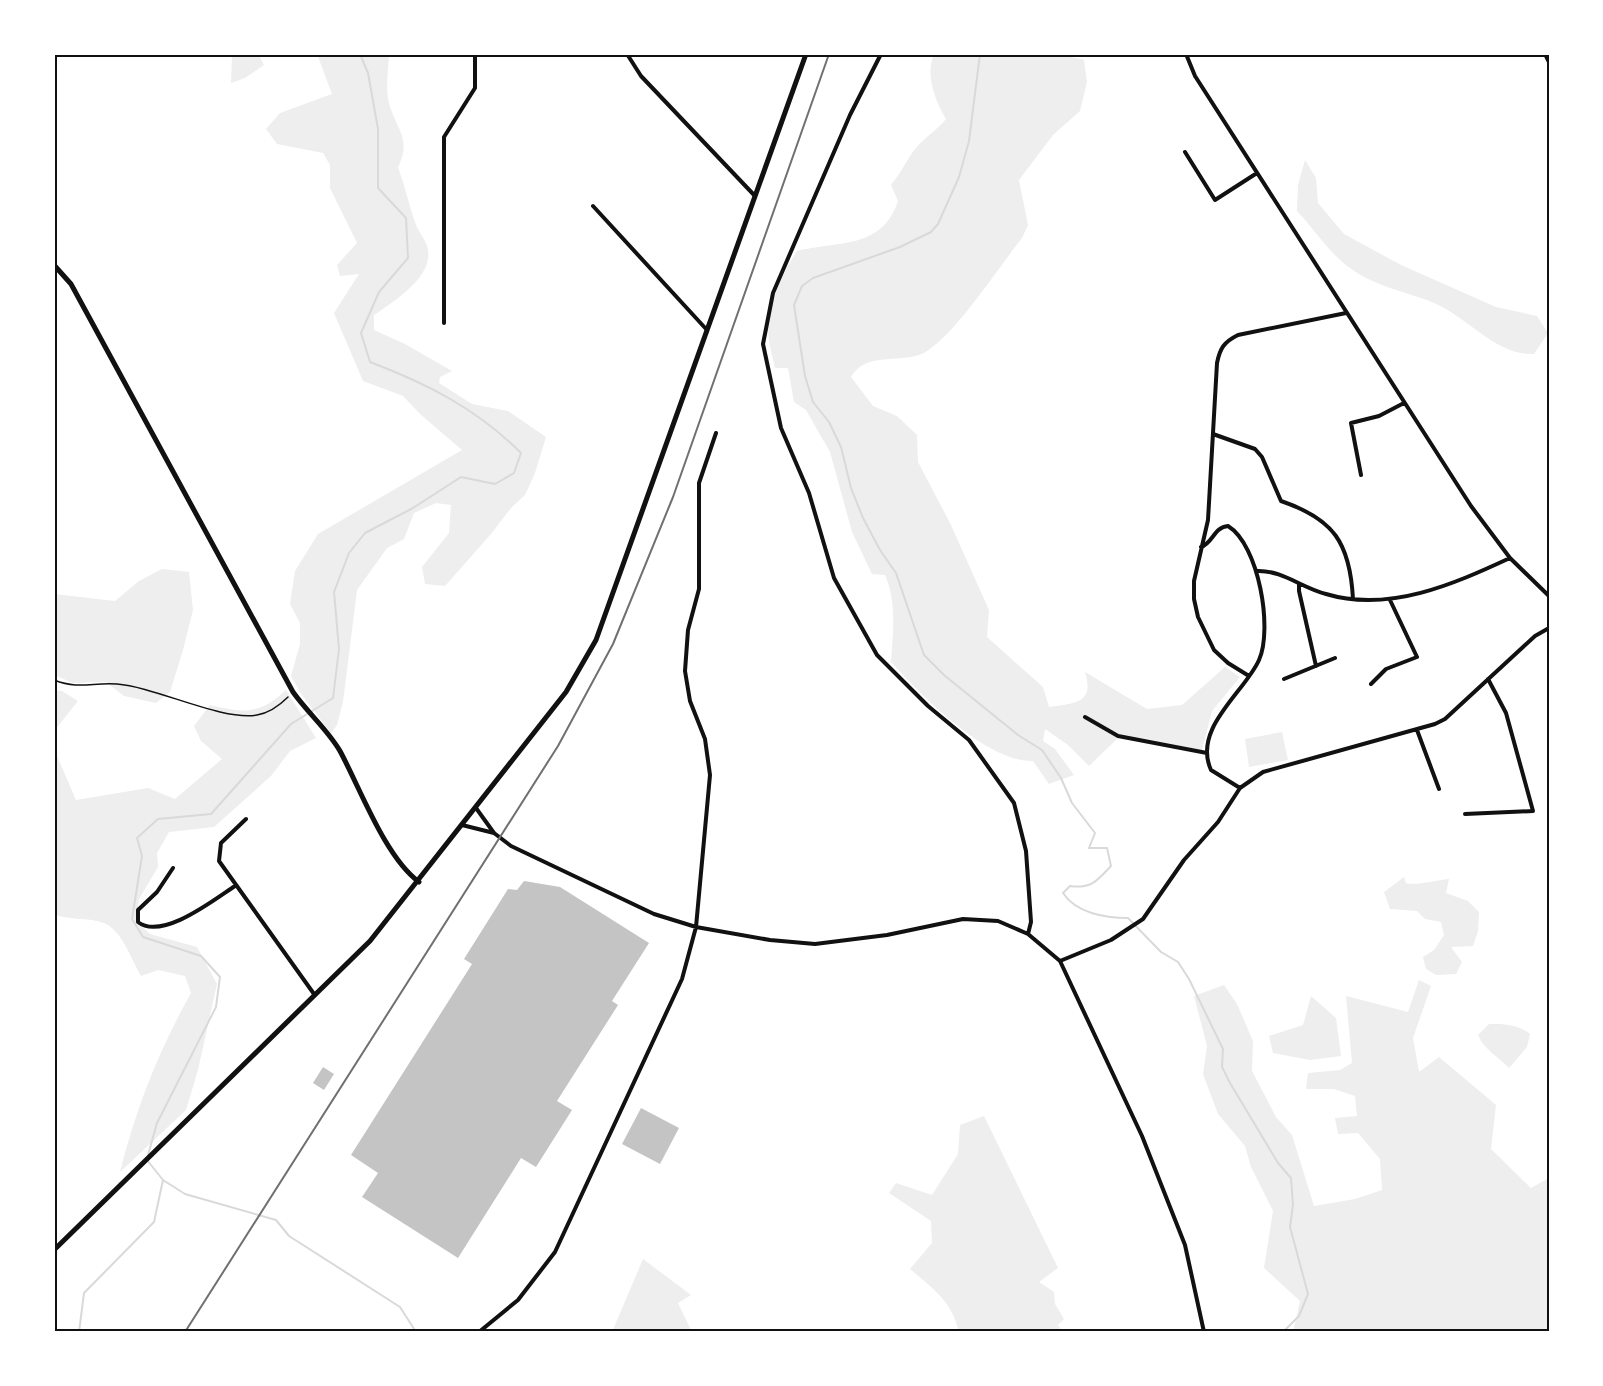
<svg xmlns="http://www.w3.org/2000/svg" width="1603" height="1386" font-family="'Times New Roman',serif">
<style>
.green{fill:#eee}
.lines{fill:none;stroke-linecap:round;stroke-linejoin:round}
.stream{stroke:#d9d9d9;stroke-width:2}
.building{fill:#c4c4c4}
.path{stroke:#111;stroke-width:1.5}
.minor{stroke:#111;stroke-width:4}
.tertiary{stroke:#111;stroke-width:5}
.secondary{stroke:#111;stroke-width:5}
.rail{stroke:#707070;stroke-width:2}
.neatline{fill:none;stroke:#111;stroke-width:2}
</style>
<rect width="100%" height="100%" fill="#fff"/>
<path class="green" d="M232,54H258L264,65L245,78L231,83Z
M317,54L389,56C388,70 386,86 388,99C394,128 413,137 398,167C405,186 409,206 416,225C419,233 427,241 428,250C433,277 393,302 374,315V330L405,344L452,371L440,377L439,383L472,404L508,411L546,437L535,473L525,495L511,508L491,534L445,586L425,584L422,567L449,533L451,505L436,503L414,513L404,539L387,548L357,590L343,702L337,725L331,733L301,694L291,676L300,644V623L290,604L295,571L318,534L462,450L420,414L403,396L363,381L334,313L359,274L340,276L337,265L357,243L330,188V165L323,153L277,144L266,129L280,113L332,94Z
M934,54H1060L1084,60L1087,82L1080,111L1053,135L1019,180L1028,225L1022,238C998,268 957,332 927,351C905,366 867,349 851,377L873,406L897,416L917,435L918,462L950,523L989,610L987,637L1043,687L1049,707C1074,703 1095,704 1085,672L1147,709L1182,705L1225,667L1240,677L1212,711L1202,750L1147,739L1119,737L1089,766L1068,745L1045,729L1043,741L1055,749L1074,775L1049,784L1033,761C986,762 921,695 891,662C893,632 897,603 885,575L872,574L852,532L830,452L806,410L794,402L788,368H775C773,358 770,349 769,340C765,311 781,275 797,251C836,241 882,250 898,201L891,185C901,173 906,161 915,149C924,138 937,130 946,119C935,100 925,76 934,54Z
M1305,160L1316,178L1318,203L1344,234L1401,265L1496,307L1537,316L1548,333L1534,354C1496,356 1468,317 1434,303C1406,291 1375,287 1350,268C1330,254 1314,229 1297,211L1298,185Z
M162,569L189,572L193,610L183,650L170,692L156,703L124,696L106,682L73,683L54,675V594L115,601L139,581Z
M54,690L62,691L78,701L54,731Z
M286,690L316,738L290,751L271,776L214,827L169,832L157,853L158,867L139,899L136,921L150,934L197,947L217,984L198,1070L186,1110L120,1172C136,1108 159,1050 191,993L185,976L158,970L141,976C132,961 122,930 104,923C88,917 70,921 54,914V749L76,800L148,788L175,799L222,759L201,741L194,726L210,705C244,713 259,715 286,690Z
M1282,732L1288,760L1249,767L1245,739Z
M1404,877L1406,883C1415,886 1437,880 1449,879L1446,893L1468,901L1479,912L1478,931L1473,946L1451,947L1462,962L1456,974L1436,975L1426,969L1423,957L1434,950L1444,935L1441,922L1425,919L1417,911L1390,909L1384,892Z
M1419,980L1431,986L1413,1038L1419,1072L1439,1057L1496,1105L1491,1149L1531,1188L1549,1178V1332H1293L1300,1301L1264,1268L1273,1211L1251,1167L1245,1146L1218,1114L1203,1074L1207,1046L1194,996L1224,985L1237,1004L1253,1041L1252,1071L1276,1117L1292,1135L1314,1206L1355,1199L1382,1190L1380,1159L1358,1133L1338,1134L1335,1118L1357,1116L1355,1096L1334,1089H1306L1308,1073L1340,1070L1352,1063L1346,996L1408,1012Z
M1311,996L1336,1018L1341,1056L1310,1060L1273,1053L1269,1036L1303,1025Z
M1489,1024C1503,1024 1518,1024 1530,1034L1527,1047L1509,1068C1498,1056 1484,1050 1478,1035Z
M984,1116L1058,1268L1039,1282L1054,1292L1055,1304L1064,1319L1058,1325L1063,1332H959C952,1301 933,1289 910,1269L932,1243L931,1221L889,1193L896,1183L932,1195L958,1154L960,1125Z
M643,1259L691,1295L678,1303L692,1332H612Z"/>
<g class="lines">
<path class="stream" d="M980,54L969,141L959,177L938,224L931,232L900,247L813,278L802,286L794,305L805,376L813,402L829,422L841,447L851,488L863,518L880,550L896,573L924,655L944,675L1018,735L1042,750L1061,778L1072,803L1095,833L1089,848H1107L1111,866C1097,881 1091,889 1070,886L1063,893C1076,913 1105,918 1128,918L1161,952L1178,962L1189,979L1223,1049L1222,1067L1230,1083L1278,1163L1291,1178L1293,1205L1290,1227L1308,1294L1299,1316L1283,1332
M148,1155L157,1123L216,1007L220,977L201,956L143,937L132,919L142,856L137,838L158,819L211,814L291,724L333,698L339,649L334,592L349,553L365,533L413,508L461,477L495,484L514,473L521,453C477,409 428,384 370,362L361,333L379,292L408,258L406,218L378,188V129L368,73L360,54
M147,1160L163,1180L185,1194L276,1220L289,1236L400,1307L416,1332
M79,1332L84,1293L154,1222L163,1180"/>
</g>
<path class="building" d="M524,881L560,887L649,943L612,1001L618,1005L557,1101L572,1110L536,1167L521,1158L458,1258L362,1197L378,1173L351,1155L472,964L464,959L508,889L517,890Z
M323,1067L334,1074L324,1090L313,1083Z
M641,1108L679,1128L660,1164L622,1144Z"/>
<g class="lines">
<path class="path" d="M54,680C80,690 92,682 117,684C156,687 221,721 257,715C269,713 280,705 288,697"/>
<path class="minor" d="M627,54L641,76L755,196
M881,54L850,115L773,293L763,344L781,428L809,493L834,578L877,655L928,706L969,740L1014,803L1026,851L1031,922L1028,934
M1186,54L1195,76L1471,506L1510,558L1549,596
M1545,54L1549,62
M1185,152L1215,200L1257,173
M593,206L707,330
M444,323V137L475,88V54
M1213,434L1255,449L1262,457L1281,501C1334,519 1350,543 1353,599
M1361,475L1351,423L1379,416L1404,403
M1201,547C1213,543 1214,527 1228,526C1259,545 1273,629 1259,660C1245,692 1192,728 1211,770L1240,788
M1257,571C1282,570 1302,588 1326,594C1389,613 1454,584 1510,558
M1299,584V591L1316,666
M1249,676L1228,663L1214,650L1198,617L1194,599V581L1208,520L1217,363C1220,348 1224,342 1238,335L1346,313
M1284,679L1335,658
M1371,684L1386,669L1417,657L1390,600
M1085,717L1118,736L1207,753
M1417,730L1439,789
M476,808L494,833L511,846L654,914L696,927L770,940L815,944L887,935L963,919L998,921L1028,934L1060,961L1142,1136L1185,1245L1204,1332
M1465,814L1533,811L1506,713L1488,679
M246,819L221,843L219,861L314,994
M462,825L494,833
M173,868L157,892L138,910V922C162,941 215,899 235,886
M1060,961L1111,940L1143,919L1184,860L1218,822L1240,788L1263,772L1435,724L1445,719L1535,636L1549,628
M479,1332L518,1300L555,1252L682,979L696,927L710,775L705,739L690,701L685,671L688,630L699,589V483L716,433"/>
<path class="tertiary" d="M54,265L71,284L293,692C307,712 328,730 340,751C360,788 385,857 419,882"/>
<path class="secondary" d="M54,1250L370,941L566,692L596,640L806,54"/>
<path class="rail" d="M185,1332L558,746L613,644L673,497L829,54"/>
</g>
<rect width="1603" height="1386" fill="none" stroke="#ffffff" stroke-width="111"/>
<rect x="56" y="56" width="1492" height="1274" class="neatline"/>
</svg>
